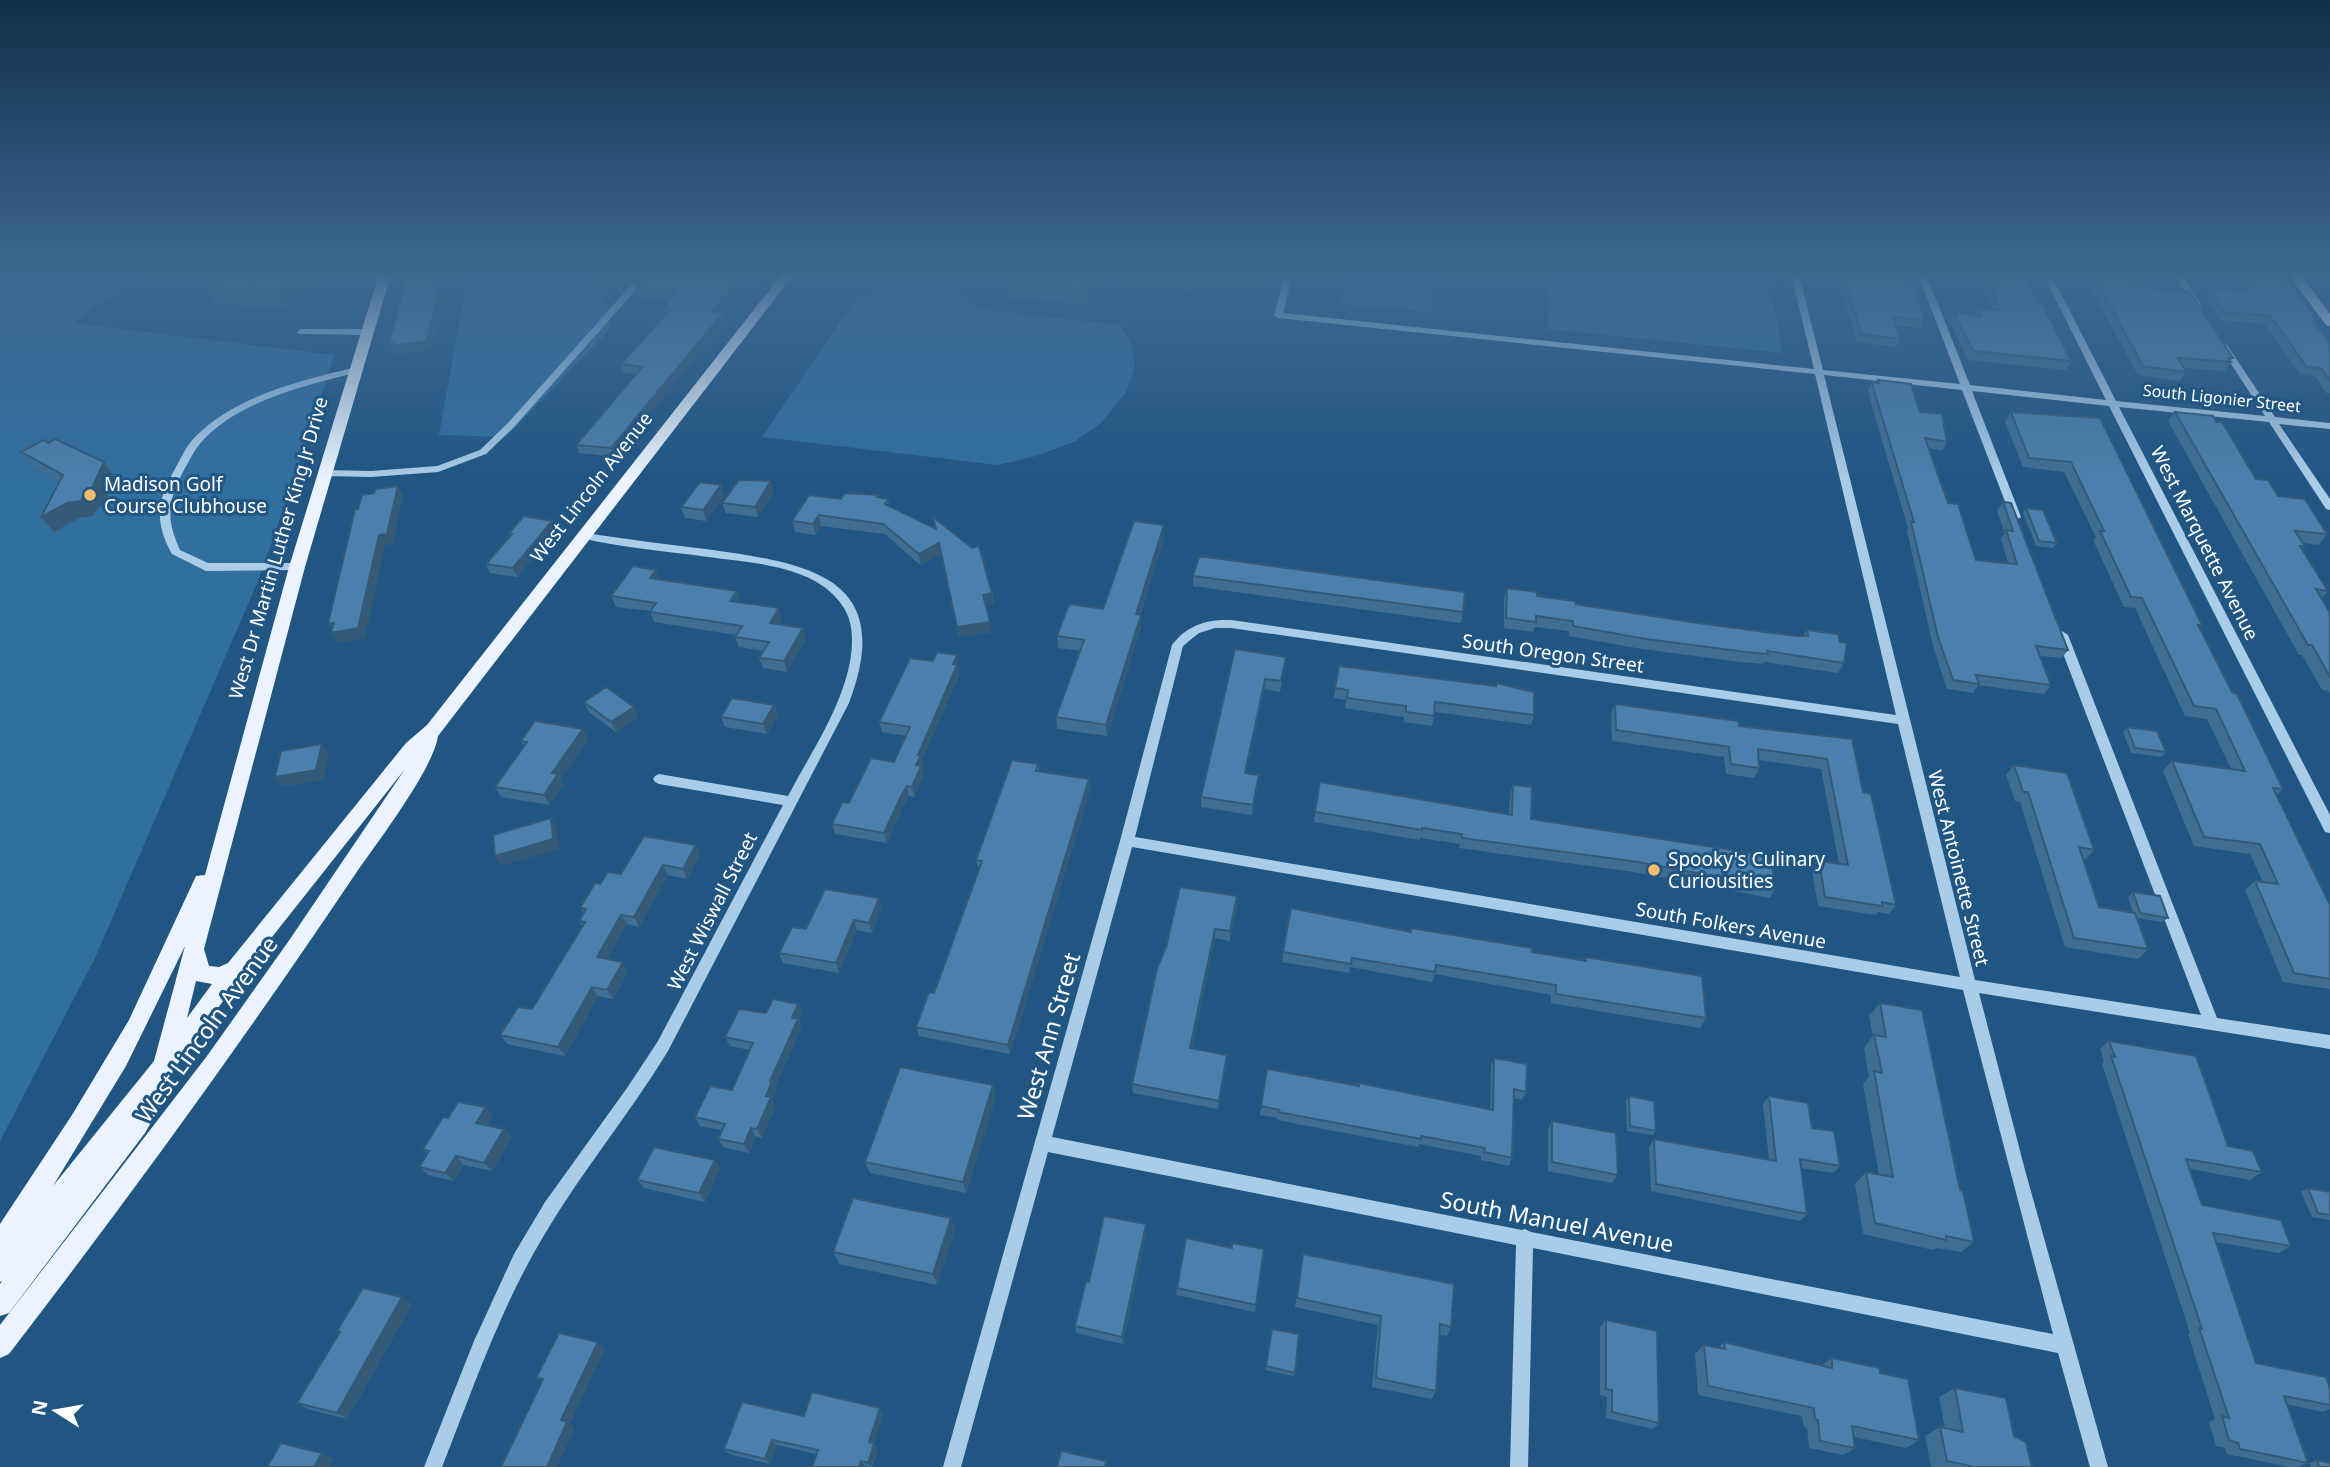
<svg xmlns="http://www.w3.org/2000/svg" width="2330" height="1467" font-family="'Noto Sans',sans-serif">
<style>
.green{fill:#316f9f}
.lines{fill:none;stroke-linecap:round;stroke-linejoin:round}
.minor{fill:#a9cce8;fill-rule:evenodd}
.major{fill:#ebf4fe;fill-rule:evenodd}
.wall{fill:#406e93}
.shaded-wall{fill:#345a78}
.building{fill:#4a80ab;stroke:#345a78;stroke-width:2}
.poi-dot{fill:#f4bd6a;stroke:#215682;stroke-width:2.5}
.labels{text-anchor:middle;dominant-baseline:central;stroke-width:6;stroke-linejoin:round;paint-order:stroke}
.far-street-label{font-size:16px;fill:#fff;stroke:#215682}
.poi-label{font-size:19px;fill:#fff;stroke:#215682;text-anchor:start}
.street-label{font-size:19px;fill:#fff;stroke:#215682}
.near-street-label{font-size:23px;fill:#fff;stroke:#215682}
</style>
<rect width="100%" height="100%" fill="#215682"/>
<path class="green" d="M0,274H143L73,323L334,355L305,448L258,581L95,958L0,1141Z
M468,274H601L610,329L506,437L439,435Z
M1345,274H1435L1431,312L1339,304Z
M1558,274H1768L1783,353L1548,329V289Z
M897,284L954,290L982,309L1120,325L1131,344L1135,367L1126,392L1101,423L1074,442L1036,456L998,465L762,437L858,296Z"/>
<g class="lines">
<path class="minor" d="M641,274H650L514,427L486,454L438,472L371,477L325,476L320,473L325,470L371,471L437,466L480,450L508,423Z
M1285,274H1293L1283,313L1814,369L1791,274H1799L1823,370L1960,384L1918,274H1926L1970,385L2106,400L2043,274H2051L2116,401L2265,416L2220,347L2224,344L2227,345L2275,417L2330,423V429L2279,424L2330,499V510L2326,509L2269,422L2119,407L2330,815V833L2325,832L2323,828L2109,406L1972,391L2021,517L2016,520L2011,517L1962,390L1824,375L1975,980L2201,1015L2056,635L2062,631L2068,635L2217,1018L2330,1035V1049L1979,993L2025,1170L2108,1467H2090L2058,1353L1533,1248L1528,1467H1510L1516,1245L1048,1152L961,1467H943L1120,841L1172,645C1187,625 1207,619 1231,620L1896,715L1815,374L1278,318L1274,315ZM1215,628H1231L1898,724L1960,977L1135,837L1183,646L1199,633ZM1132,847L1963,990L2053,1334L1531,1232L1525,1229L1522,1230L1052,1137Z
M2173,274H2181L2201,305L2200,307H2194Z
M301,329H367L371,332L367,335L298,334L297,332Z
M356,367L361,370L359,372C307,385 235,401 199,445C193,452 190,460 185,468C168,499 165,518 180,550L208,563H297L302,567L301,570L206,571L172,554C154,522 157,500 175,469C181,458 186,446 195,437C237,395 300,381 356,367Z
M585,533C627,539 670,545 713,550C812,564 896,579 849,703L668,1051C629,1115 581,1172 543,1237C500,1309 473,1389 442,1467H424L474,1341L514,1254L545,1202L627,1088L658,1041L783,805L659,784L655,782L653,779L655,776L659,774L788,796C809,756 837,715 848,671C853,651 855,626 844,608C818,565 752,563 708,557C666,551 622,548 581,538L580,536L581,534Z"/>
<path class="major" d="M379,274H391L305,567L204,949L209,966L219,967L228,963L406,743L427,725L782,274H794L438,736C433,770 376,844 354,876C244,1040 129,1198 9,1354L0,1358V1325L207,1056L288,942L405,769L242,975L173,1070L166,1096L145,1133L9,1313L0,1316V1284L2,1281L0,1282V1224L72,1115L129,1020L196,876L205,875L289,567ZM185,946L154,1061L53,1186L126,1066ZM196,981L212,984L187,1018Z
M2288,274H2300L2330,314V326L2326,325Z"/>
</g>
<path class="wall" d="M587,274H637L622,291L585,287L582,279Z
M643,274L721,312L723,313L726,321L614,457L579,453L576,445L636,374L624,373L621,364L666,315L663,308L670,300L644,298L642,293H637L634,284Z
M1013,274H1272L1268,290L1223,286L1221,290L1194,288L1192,291L1098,282L1087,305L1009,297L1008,283Z
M1837,274H1908L1925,320L1921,328L1896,326L1900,339L1896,347L1857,342Z
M1978,274H2024L2037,303L2071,361L2066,370L1968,360L1950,322L1954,313L1974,315L1978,308L1990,309L1991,305Z
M2083,274H2132L2140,287L2233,358L2230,361L2231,362L2225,371L2184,368L2186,372L2180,381L2138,375Z
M2229,274H2282L2317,322L2316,324L2330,343V393H2326L2315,376L2301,375L2264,324L2219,320L2204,296L2209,288L2240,290Z
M325,277L286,308L216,303L207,288Z
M1878,380L1920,412L1947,442L1942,451L1929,448L1948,503L1976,560L2008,563L2001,539L2005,533L1997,511L2003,502L2068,650L2062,658L2040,656L2051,685L2044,694L1978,685L1973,693L1947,689L1933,646L1907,531L1908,528L1871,403L1868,391L1872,382L1877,383Z
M2011,412L2100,418L2202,625L2199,628L2232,692L2283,789L2277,795L2330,905V989L2283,982L2245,890L2255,881L2263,882L2250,854L2194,846L2163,771L2172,761L2231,769L2207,719L2185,716L2135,608L2124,607L2093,540L2096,537L2064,472L2023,467L2005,422Z
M2175,412L2278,496L2327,534L2319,545L2303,543L2305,546L2302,549L2328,591L2321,599L2330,613V693L2329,691L2322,690L2302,655H2299L2168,421Z
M21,452L115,477L102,507L98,508L93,516L79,518L54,532L59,481L33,467Z
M721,485L724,495L706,521L685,518L681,507Z
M774,491L758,517L726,513L722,503Z
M879,495V498L888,499L889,506L992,593L994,603L986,605L991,632L959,637L941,554L920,565L885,534L821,526L816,535L795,532L792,521L841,499Z
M2026,508L2057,543L2053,548L2036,546L2023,513Z
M556,529L517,577L490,573L486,564L510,535L509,533Z
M1164,537L1140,615L1141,627L1107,736L1057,729L1056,717L1080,651L1058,648L1057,636L1103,609Z
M1193,576L1463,612L1461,623L1193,586Z
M660,580L737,591L740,601L739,603L782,619L779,625L803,628L806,638L787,672L763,668L759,658L763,651L739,647L735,637L736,635L654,622L650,611L616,607L611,596Z
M1507,588L1576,604L1691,622L1796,636H1803L1807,630L1844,663L1838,673L1764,662L1763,664L1741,662L1642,649L1569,636V631L1535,627L1533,632L1504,628V598Z
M1235,649L1286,657L1280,692L1264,689L1246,773L1258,785L1252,815L1201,807V797Z
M959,666L958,668L959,675L922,760L923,765L922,769L923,776L914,797L909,796L903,806L887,843L835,834L832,824L849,803L894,762L906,736L882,732L879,722Z
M1339,666L1495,686L1496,683L1534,715L1531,725L1435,712L1432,726L1404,722V717L1345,708L1346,700L1334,698Z
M584,702L639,717L616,732L589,712Z
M1615,704L1739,726L1852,739L1863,792L1896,905L1889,914L1878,912L1875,915L1818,906L1812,871L1819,861L1839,864L1821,769L1759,760V768L1754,778L1726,774L1724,757L1612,741L1611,714Z
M774,705L778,715L767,734L725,727L721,717Z
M2127,727L2166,752L2162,757L2131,753L2123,732Z
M588,739L560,779L564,785L550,805L501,797L495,787L524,747L521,741Z
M1038,764L1039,771L1089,779L1090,790L1010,1054L919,1036L916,1027L934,993L979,870L976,860Z
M2014,765L2094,850L2086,859H2083L2099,907L2133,912L2128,897L2133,892L2168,918L2163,922L2137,918L2148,949L2138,959L2065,947L2020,802L2015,801L2006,775Z
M1320,782L1509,814L1510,794L1513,785L1531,819L1775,888L1770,898L1634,872L1459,848L1460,844L1420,838V840L1314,822Z
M696,845L700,855L687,879L668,875L639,927L627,924L607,959L628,971L613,999L598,996L565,1056L507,1044L500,1035L532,1009L582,927L579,921L583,913L580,908L600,884L621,874Z
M1237,896V906L1230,941L1215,938L1192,1048L1227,1055L1218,1109L1133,1093L1132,1084L1157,969Z
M882,908L872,933L857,930L839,973L783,963L779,953L806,929Z
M1291,908L1411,932L1532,952L1584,960L1585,957L1706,1018L1700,1028L1551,1003V995L1435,974L1432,982L1350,967L1349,973L1282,962Z
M1880,1003L1960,1190L1974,1242L1961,1252L1937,1248L1933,1250L1863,1234L1855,1184L1866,1172L1879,1175L1863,1084L1869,1077L1864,1048L1873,1036L1869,1016Z
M766,1013H802L799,1021L801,1028L775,1087L776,1090L772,1100L775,1106L762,1138L756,1137L749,1153L723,1147L718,1139L721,1130L700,1126L695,1117L732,1090L750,1050L730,1046L725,1037Z
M2109,1041L2228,1146L2262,1172L2250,1180L2190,1169L2202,1205L2291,1246L2279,1253L2216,1242L2256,1363L2330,1389V1409L2323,1412L2287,1404L2308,1463L2298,1467H2289L2227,1454L2225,1448L2216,1446L2209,1422L2215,1419L2188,1334L2190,1333L2102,1064L2104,1062L2100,1049Z
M1494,1058L1526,1092L1522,1100L1514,1098L1512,1158L1509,1166L1481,1160V1156L1419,1144L1418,1147L1277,1120V1118L1260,1115L1267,1069L1490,1109L1491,1066Z
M996,1096L966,1193L870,1173L865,1162Z
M1629,1096L1656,1131L1653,1135L1627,1131L1626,1101Z
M1769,1096L1812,1128L1840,1166L1833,1173L1801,1168L1807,1214L1800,1221L1651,1191L1649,1147L1654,1139L1769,1159L1763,1104Z
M493,1116L488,1125L512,1137L492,1171L464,1165L454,1181L428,1175L419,1167L427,1154L423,1149L448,1118Z
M1552,1121L1618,1175L1612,1183L1548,1171V1130Z
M715,1160L720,1168L705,1202L644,1188L637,1180Z
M2308,1188L2330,1192V1220L2312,1217L2301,1192Z
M951,1218L955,1230L937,1285L839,1264L833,1252Z
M1146,1232L1123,1344L1076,1333L1075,1326L1089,1282Z
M1303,1254L1451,1327L1447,1336L1440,1335L1436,1391L1432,1399L1372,1387L1378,1325L1295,1307Z
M1177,1288L1256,1305L1255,1312L1176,1295Z
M412,1304L347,1419L308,1409L297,1403L339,1333L337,1331Z
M1606,1320L1659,1423L1653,1429L1606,1418L1607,1397L1600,1395V1327Z
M1272,1329L1295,1373L1294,1376L1265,1370Z
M1724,1342L1822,1365L1832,1358L1880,1373L1919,1440L1906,1448L1854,1437L1855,1448L1843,1455L1809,1448L1807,1428L1804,1427L1802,1416L1698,1395L1695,1354L1704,1345L1718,1348Z
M1955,1388L2014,1436L2032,1467H1931L1925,1436L1940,1427L1945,1428L1939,1397Z
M883,1413L874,1443L878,1449L872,1467L865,1466L864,1467H812L816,1454L777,1445L770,1464L729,1454L724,1449L804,1416Z
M2317,1460L2330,1467H2311L2309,1463Z"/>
<path class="shaded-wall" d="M303,274H324L325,277L286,308L278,293Z
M436,274H442L437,294L433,285Z
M627,274H637L622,291L619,283Z
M744,274H753L714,320L712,311Z
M1094,274H1098V282L1087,305L1086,291Z
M1222,274L1223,286L1221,290L1222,276Z
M1269,274H1272L1268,290V276Z
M441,284L446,293L432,348L428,351L397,355L395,353H393L389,344L393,343Z
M723,313L726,321L614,457L611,448Z
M104,462L115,477L102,507L98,508L93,516L79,518L54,532L41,517Z
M771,481L774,491L758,517L755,507Z
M721,485L724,495L706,521L703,510Z
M398,486L403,496L393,544L385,545L365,638L338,643L331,633L333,632L328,624L334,623L379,535Z
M819,515L821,526L816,535L813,524Z
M552,521L556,529L517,577L513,568Z
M1164,525V537L1136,626V614Z
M939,543L941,554L920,565L919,554Z
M656,570L660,580L650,578Z
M737,591L740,601L734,612L730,601Z
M992,593L994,603L985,605L983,595Z
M779,608L782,619L773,634L770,623Z
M1141,615V627L1107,736L1106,725Z
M990,622L991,632L959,637L957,627Z
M803,628L806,638L787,672L784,661Z
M957,655L959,675L922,760L923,765L922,769L923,776L914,797L912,787L918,755Z
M1265,679L1264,689L1244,783L1245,773Z
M774,705L778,715L767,734L763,724Z
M634,707L639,717L616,732L611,722Z
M583,729L588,739L560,779L564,785L550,805L544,795L552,773Z
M322,744L329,754L323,780L283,787L275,777Z
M1259,775L1258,785L1252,815L1253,805Z
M1089,779L1090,790L1010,1054L1008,1045Z
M907,786L909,796L903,806L887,843L884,833L901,796Z
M551,818L557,828L559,849L501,866L495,856Z
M696,845L700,855L687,879L683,869Z
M663,865L668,875L639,927L634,917Z
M1237,896V906L1230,941V931Z
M879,898L882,908L872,933L869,923Z
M621,915L627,924L603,967L597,957Z
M854,920L857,930L839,973L836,963Z
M1215,929V938L1190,1057V1048Z
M623,962L628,971L613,999L607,990Z
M592,987L598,996L565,1056L558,1047Z
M798,1004L802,1013L799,1021L801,1028L775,1087L776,1090L772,1100L775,1106L762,1138L757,1129L770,1081Z
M1227,1055V1064L1218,1109L1219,1101Z
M993,1085L996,1096L966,1193L963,1182Z
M486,1107L493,1116L484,1131L476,1123Z
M751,1128L756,1137L749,1153L744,1144Z
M504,1129L512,1137L492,1171L484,1163Z
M456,1156L464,1165L454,1181L445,1173Z
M715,1160L720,1168L705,1202L699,1193Z
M951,1218L955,1230L937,1285L933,1274Z
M1146,1224V1232L1123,1344L1122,1337Z
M402,1297L412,1304L347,1419L337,1413Z
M598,1342L605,1349L570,1424L575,1428L557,1467H546L561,1420Z
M880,1408L883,1413L873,1448L869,1442Z
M772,1440L777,1445L770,1464L765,1459Z
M874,1444L878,1449L871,1467L868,1463Z
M322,1453L333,1459L329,1467H314Z
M861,1461L865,1466L864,1467H859Z"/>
<path class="building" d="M226,274H303L278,293L207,288Z
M407,274H436L433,285L441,284L427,339L423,342L392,346L393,343L389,344Z
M587,274H627L619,283L582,279Z
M643,274H744L712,311L723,313L611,448L576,445L642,367L621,364L671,309L663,308L676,293L641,289L644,285L634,284Z
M1013,274H1094L1086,291L1008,283Z
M1169,274H1193V277Z
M1843,274H1908L1925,320L1893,317L1900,339L1861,334Z
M1986,274H2024L2037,303L2042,304L2071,361L1973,351L1954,313L1981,316L1978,308L1999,310L1994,299H1997Z
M2093,274H2132L2140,287L2190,292L2233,358H2228L2231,362L2178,358L2186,372L2143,366Z
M2240,274H2282L2312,313L2317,322H2314L2330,343V381L2321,368L2307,367L2270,316L2224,312L2209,288L2252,291Z
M1878,380L1911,384L1920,412L1942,414L1947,442L1925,438L1948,503L1958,504L1976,560L2017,564L2006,530L2013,531L2003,502L2011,503L2068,650L2036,646L2051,685L1976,675L1979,684L1953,680L1938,637L1911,522H1914L1875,394L1872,382L1879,383Z
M2011,412L2100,418L2202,625H2198L2232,692L2237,694L2283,789L2273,788L2330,905V979L2294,973L2255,881L2278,884L2260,844L2204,837L2172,761L2245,771L2216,709L2194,706L2142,598L2131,597L2100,531H2104L2071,462L2029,458Z
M2175,412L2213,416L2216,422H2222L2256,479L2268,480L2278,496L2305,499L2327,534L2295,531L2305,546H2300L2328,591L2316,589L2330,613V677L2312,645H2308Z
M55,439L104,462L90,492H86L81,501L67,503L41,517L63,475L21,452L43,440L49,443Z
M739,480L771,481L755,507L722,503Z
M700,482L721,485L703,510L681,507Z
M398,486L387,534L379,535L358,628L331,633L334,623L328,624L355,509H358L362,495L374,493L376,489Z
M845,493L879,495L877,497L888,499L885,504L936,529L933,517L972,548L979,546L992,593L983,595L990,622L957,627L939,543L919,554L883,524L819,515L813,524L792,521L809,495L841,499Z
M2026,508L2043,510L2057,543L2039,541Z
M524,516L552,521L513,568L486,564L512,534L509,533Z
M1134,521L1164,525L1136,614L1141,615L1106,725L1056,717L1084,640L1057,636L1069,604L1103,609Z
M1199,557H1206L1465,592L1463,612L1193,576Z
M633,566L656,570L650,578L737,591L730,601L779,608L770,623L803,628L784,661L759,658L769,642L735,637L742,626L650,612L656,603L611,596Z
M1507,588L1537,592V596L1575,601L1576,604L1691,622L1796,636H1808L1807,630L1838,634L1840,642L1847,643L1844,663L1767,651L1768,654L1746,652L1646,639L1573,626V621L1536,616V622L1506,618Z
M1235,649L1286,657L1281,681L1265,679L1245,773L1259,775L1253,805L1201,797Z
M937,652L957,655L953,664L957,665L918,755H921L916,765L921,766L912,787L907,786L901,796L884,833L832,824L842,802L849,803L871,758L894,762L910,727L879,722L910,658L933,661Z
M1339,666L1496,686V683L1534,692V715L1435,702L1434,716L1406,712V706L1347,698L1348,690L1335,688Z
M606,687L634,707L611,722L584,702Z
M732,698L774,705L763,724L721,717Z
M1615,704L1738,721L1739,726L1852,739L1863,792L1871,794L1896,905L1882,902V906L1825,897L1819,861L1848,865L1827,759L1758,749L1759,768L1731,764L1729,747L1616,730Z
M535,721L583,729L552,773L558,774L544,795L495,787L527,742L521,741Z
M2127,727L2157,731L2166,752L2135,748Z
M322,744L316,770L275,777L281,751Z
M1012,760L1038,764L1036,771L1089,779L1008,1045L916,1027L929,992L934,993L982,861L976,860Z
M2014,765L2067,773L2094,850L2079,847L2099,907L2135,913L2148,949L2074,938L2028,792H2023Z
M1320,782L1512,815L1513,785L1532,787L1531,819L1771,856L1775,888L1638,862L1462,838V834L1422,828V830L1315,812Z
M551,818L553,839L495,856L493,835Z
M644,836L696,845L683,869L663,865L634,917L621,915L597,957L623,962L607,990L592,987L558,1047L500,1035L518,1007L532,1009L585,922L579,921L586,909L580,908L595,883L600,884L608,872L621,874Z
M1180,887L1237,896L1230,931L1215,929L1190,1048L1227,1055L1219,1101L1132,1084L1157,969L1166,947Z
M825,889L879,898L869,923L854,920L836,963L779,953L792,927L806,929Z
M2133,892L2160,896L2168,918L2140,913Z
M1291,908L1411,932V928L1532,948V952L1586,961L1585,957L1702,976L1706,1018L1556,994V985L1436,965L1435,972L1352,958L1351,964L1283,952Z
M773,999L798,1004L792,1018L798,1019L770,1081H772L766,1096L771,1097L757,1129L751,1128L744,1144L718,1139L725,1124L695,1117L710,1086L732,1090L753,1043L725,1037L739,1009L766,1013Z
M1880,1003L1922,1010L1960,1190L1963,1191L1974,1242L1946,1236V1240L1875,1223L1866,1172L1893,1177L1874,1071L1882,1073L1874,1035L1886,1037Z
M2109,1041L2196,1056L2228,1146L2253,1151L2262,1172L2186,1159L2202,1205L2281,1220L2291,1246L2213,1233L2256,1363L2326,1377L2330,1389V1405L2284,1396L2308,1463L2240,1449L2238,1443L2229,1440L2222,1416L2229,1418L2199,1328L2202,1329L2111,1056L2115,1057Z
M1494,1058L1527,1064L1526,1092L1514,1089L1512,1158L1484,1152L1485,1148L1421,1136V1139L1278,1112L1279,1110L1261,1106L1267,1069L1359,1086V1083L1493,1110Z
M900,1067L993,1085L963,1182L865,1162Z
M1629,1096L1654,1101L1656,1131L1630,1126Z
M1769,1096L1808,1103L1812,1128L1834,1131L1840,1166L1800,1159L1807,1214L1656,1184L1654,1139L1776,1161Z
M458,1102L486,1107L476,1123L504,1129L484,1163L456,1156L445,1173L419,1167L429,1151L423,1149L443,1117L448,1118Z
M1552,1121L1616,1133L1618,1175L1552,1162Z
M654,1147L715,1160L699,1193L637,1180Z
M2308,1188L2330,1192V1215L2318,1213Z
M853,1198L951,1218L933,1274L833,1252Z
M1104,1216L1146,1224L1122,1337L1075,1326L1086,1281L1089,1282Z
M1186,1238L1232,1248V1243L1264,1249L1256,1305L1177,1288Z
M1303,1254L1454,1284L1451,1327L1440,1324L1436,1391L1376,1378L1381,1316L1297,1298Z
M363,1288L402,1297L337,1413L297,1403L340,1332L337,1331Z
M1606,1320L1657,1331L1659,1423L1612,1412V1390L1606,1389Z
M1272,1329L1299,1334L1295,1373L1266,1366Z
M559,1333L598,1342L561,1420L567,1422L547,1467H501L543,1379L536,1378Z
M1724,1342L1832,1368V1358L1880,1368V1373L1908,1379L1919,1440L1852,1426L1855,1448L1820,1441L1818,1420L1815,1419L1814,1408L1708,1386L1704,1345L1725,1349Z
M1955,1388L2006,1398L2014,1436L2026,1442L2032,1467H1970V1466L1947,1461L1940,1427L1963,1432Z
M812,1392L880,1408L869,1442L874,1444L868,1463L861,1461L859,1467H812L818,1450L772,1440L765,1459L724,1449L742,1402L804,1416Z
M281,1443L322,1453L314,1467H267Z
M1061,1451L1106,1461L1105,1467H1057Z
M2317,1460L2330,1463V1467H2319Z"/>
<linearGradient id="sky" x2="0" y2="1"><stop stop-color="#122f48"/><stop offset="0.57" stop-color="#3d6892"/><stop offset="1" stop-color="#3d6892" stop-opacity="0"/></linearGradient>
<rect width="2330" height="480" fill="url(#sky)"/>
<g class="poi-dot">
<circle cx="90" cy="495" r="7"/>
<circle cx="1654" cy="870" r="7"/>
</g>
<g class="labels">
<g class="far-street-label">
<text transform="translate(2222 398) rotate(6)">South Ligonier Street</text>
</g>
<g class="poi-label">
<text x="104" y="484">Madison Golf<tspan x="104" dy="22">Course Clubhouse</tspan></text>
<text x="1668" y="859">Spooky's Culinary<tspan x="1668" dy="22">Curiousities</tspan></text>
</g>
<g class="street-label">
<text transform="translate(591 487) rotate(-52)">West Lincoln Avenue</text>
<text transform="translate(2205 543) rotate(63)">West Marquette Avenue</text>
<text transform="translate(278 548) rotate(-74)">West Dr Martin Luther King Jr Drive</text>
<text transform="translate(1553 653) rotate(8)">South Oregon Street</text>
<text transform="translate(1959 868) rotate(76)">West Antoinette Street</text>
<text transform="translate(712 911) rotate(-63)">West Wiswall Street</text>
<text transform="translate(1731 925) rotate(10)">South Folkers Avenue</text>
</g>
<g class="near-street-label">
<text transform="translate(206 1029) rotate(-54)">West Lincoln Avenue</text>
<text transform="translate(1048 1036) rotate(-74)">West Ann Street</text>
<text transform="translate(1557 1221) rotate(11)">South Manuel Avenue</text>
</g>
</g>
<g transform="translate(56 1411) rotate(281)" stroke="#215682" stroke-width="5" paint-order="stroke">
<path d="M0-5L12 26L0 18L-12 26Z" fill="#ffffff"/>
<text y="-10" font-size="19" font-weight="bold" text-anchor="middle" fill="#ffffff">N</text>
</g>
</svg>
